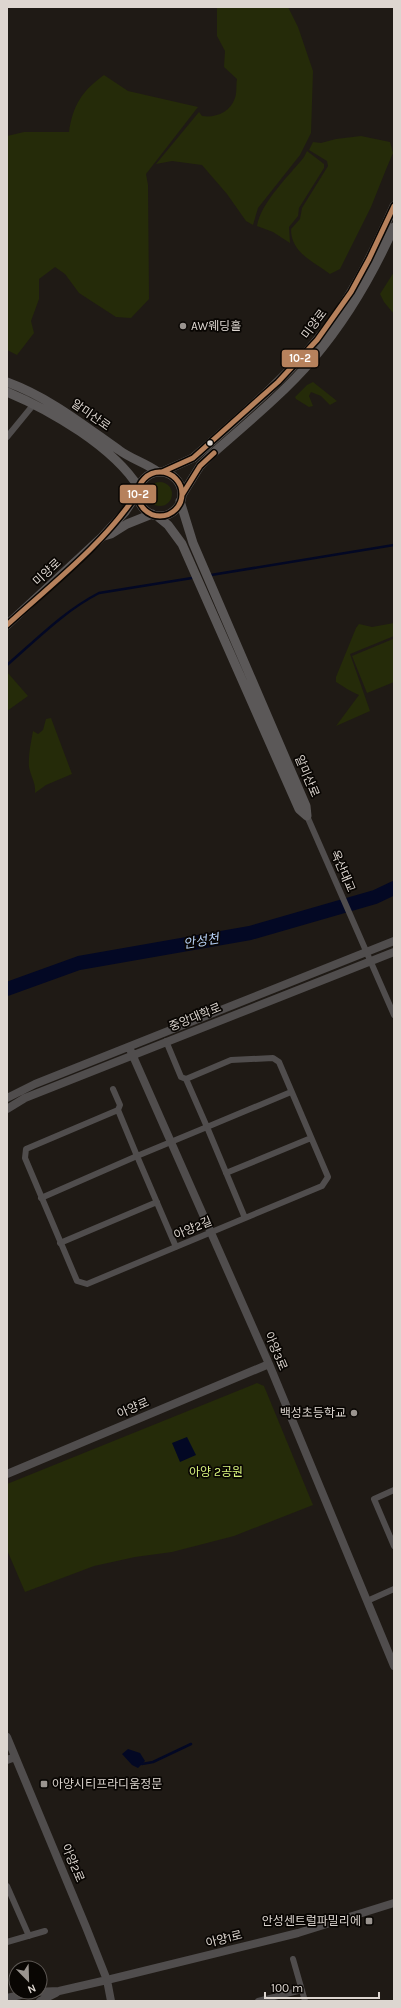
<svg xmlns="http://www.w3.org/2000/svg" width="401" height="2008" font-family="Karla,'Noto Sans KR',sans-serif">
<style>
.green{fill:#252b09}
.water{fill:#030824}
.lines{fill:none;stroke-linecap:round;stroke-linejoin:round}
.stream{stroke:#030824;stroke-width:2.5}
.river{stroke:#030824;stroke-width:14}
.minor{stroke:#504d4d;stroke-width:6}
.tertiary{stroke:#504d4d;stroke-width:8}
.secondary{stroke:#5b5858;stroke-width:9}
.bus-1-casing{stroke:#090603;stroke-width:8}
.bus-1{stroke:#b6815c;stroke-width:5}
.poi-dot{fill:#9a948f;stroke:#090603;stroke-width:1.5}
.bus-dot{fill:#ddd6d0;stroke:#090603;stroke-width:1.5}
.labels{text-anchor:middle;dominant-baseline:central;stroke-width:3.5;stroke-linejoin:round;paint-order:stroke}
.street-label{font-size:12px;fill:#ddd6d0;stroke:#090603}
.poi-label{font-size:12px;fill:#ddd6d0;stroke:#090603;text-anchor:start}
.park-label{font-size:12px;fill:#d7f37d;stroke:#090603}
.water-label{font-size:13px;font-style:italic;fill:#b5cff4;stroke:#090603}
.line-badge{stroke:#090603;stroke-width:1.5}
.badge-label{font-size:11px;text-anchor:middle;font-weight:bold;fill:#fff}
</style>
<rect width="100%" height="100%" fill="#1f1a15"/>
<path class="green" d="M217,7H288L298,27L313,71L311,133L300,155L258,208L253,225L246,221L227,194L202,165L172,161L156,164L199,112L202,116C215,118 230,113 235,98C237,93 236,85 237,79L224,67L225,51L217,36Z
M104,75L128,91L198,107L146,174L148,185L149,299L131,318L116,317L79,293L65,274L55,267L39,279V299L31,321L34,333L17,355L7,350V136L24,132H69C73,105 82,91 104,75Z
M361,136L390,142L393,153L387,167L371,207L340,269L330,274C313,261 291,253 291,229L300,219L302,208L328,166L327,161L309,150L313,142L321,143L336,139Z
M307,151L324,164V168L299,208L298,216L289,227L290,243L273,232L257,226C261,202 289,176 304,157Z
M394,272V314L384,302L380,294Z
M313,382L337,401L330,405L321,396L311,392L309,396L313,406L309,407L296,399L295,397L307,385Z
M148 494a12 12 0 1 1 24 0a12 12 0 1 1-24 0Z
M394,623V636L350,654L370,711L336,726L359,695C350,691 344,687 336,682V677L356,628L359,624L372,627Z
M393,639L394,682L367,693L352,656Z
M7,672L28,696L7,711Z
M51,718L72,774L46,785L35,793C36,783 31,777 29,767C28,755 31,743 33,731L38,734L43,730L46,719Z
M257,1383L264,1386L313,1505L234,1536L172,1552L135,1557L94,1566L25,1592L7,1550V1484Z"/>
<path class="water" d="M187,1437L196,1455L180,1462L172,1443Z
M128,1749L140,1753L145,1761L138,1768L132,1765L122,1754Z"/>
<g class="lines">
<path class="stream" d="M211,575L394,545
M7,665C36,640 64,611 99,593L192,578
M142,1764L153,1762L191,1744"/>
<path class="river" d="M7,989L79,963L250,933L375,897L394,888"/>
<path class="minor" d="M7,437L34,404
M307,816L394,1015
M166,1041L181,1077L186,1079
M273,1058L279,1062L328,1177L322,1186L87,1284L77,1281L25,1158L26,1149L118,1110L137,1156L207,1127L186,1079L231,1060Z
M113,1089L120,1105L118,1110
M226,1173L311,1138
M41,1198L137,1156L176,1247
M245,1218L207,1127L291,1092
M60,1243L157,1202
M394,1490L374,1499L394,1546
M367,1601L394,1589
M7,1886L29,1936
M7,1942L45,1931
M293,1959L305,2001
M258,2001L302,1990"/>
<path class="tertiary" d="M129,1047L269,1364L394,1666
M7,1098L35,1084L394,941
M7,1109L25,1098L394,952
M7,1474L269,1364
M7,1737L86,1927L107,1980L111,2001
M7,1760L15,1757
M7,1998L34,1992L59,1991L107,1980L298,1933L394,1903
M40,2001L56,1993"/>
<path class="secondary" d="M7,382C50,398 82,424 119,450C131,459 146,463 158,472
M7,392C50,410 114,447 139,488
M162,472L193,458L207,446C245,412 284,379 317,340C351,300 373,253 394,206
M138 494a22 22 0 1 1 44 0a22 22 0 1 1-44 0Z
M182,495L200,466L211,455C246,424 283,394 313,359C347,319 373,274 394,227
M180,501L193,543L306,806L307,816
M157,516L168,525L182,544L299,809L307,816
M104,536L111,534L127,524L152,514
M7,625L102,537L125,512L138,492"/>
<g class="bus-1-casing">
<path id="bus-1" d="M162,472L193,458L278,382L317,340L351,292L369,259L394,206
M138 494a22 22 0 1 1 44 0a22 22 0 1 1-44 0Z
M182,495L200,466L214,453
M7,625C52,584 105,543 138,492"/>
</g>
<use href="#bus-1" class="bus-1"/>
</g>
<g class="poi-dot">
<circle cx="183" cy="326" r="4"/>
<circle cx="354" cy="1413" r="4"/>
<rect x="40" y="1780" width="8" height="8" rx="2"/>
<rect x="365" y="1917" width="8" height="8" rx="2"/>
</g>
<circle class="bus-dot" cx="210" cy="443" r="3.5"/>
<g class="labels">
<g class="street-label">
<text transform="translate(314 324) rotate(-53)">미양로</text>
<text transform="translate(91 415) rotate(35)">알미산로</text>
<text transform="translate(47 572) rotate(-43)">미양로</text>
<text transform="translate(307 776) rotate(67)">알미산로</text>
<text transform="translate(343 871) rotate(67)">옥산대교</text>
<text transform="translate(195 1017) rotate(-22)">중앙대학로</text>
<text transform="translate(193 1228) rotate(-23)">아양2길</text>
<text transform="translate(276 1351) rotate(67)">아양3로</text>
<text transform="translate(133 1408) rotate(-23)">아양로</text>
<text transform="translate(73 1863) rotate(67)">아양2로</text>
<text transform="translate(224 1939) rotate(-14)">아양1로</text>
</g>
<g class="poi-label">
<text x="191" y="326">AW웨딩홀</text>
<text x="346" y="1413" text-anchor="end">백성초등학교</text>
<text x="52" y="1784">아양시티프라디움정문</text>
<text x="361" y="1921" text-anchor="end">안성센트럴파밀리에</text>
</g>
<g class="park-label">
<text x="216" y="1472">아양 2공원</text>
</g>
<g class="water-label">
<text transform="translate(201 941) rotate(-10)">안성천</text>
</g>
</g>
<g class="line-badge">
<rect x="281" y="349" width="38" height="19" rx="4" fill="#b6815c"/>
<rect x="119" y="484" width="38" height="20" rx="4" fill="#b6815c"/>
</g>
<g class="badge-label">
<text x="300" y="362">10-2</text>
<text x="138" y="498">10-2</text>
</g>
<rect width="401" height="2008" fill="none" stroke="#ddd6d0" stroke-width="16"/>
<g transform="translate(28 1980) rotate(157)"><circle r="19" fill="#090603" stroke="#5e5955"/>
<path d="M0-3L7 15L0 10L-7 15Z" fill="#9a948f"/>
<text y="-6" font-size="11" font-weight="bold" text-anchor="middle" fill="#ddd6d0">N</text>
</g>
<path d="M265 1992v6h114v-6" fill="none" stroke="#ddd6d0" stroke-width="2"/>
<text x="271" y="1992" font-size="12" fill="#ddd6d0" stroke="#090603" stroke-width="3" paint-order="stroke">100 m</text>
</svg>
